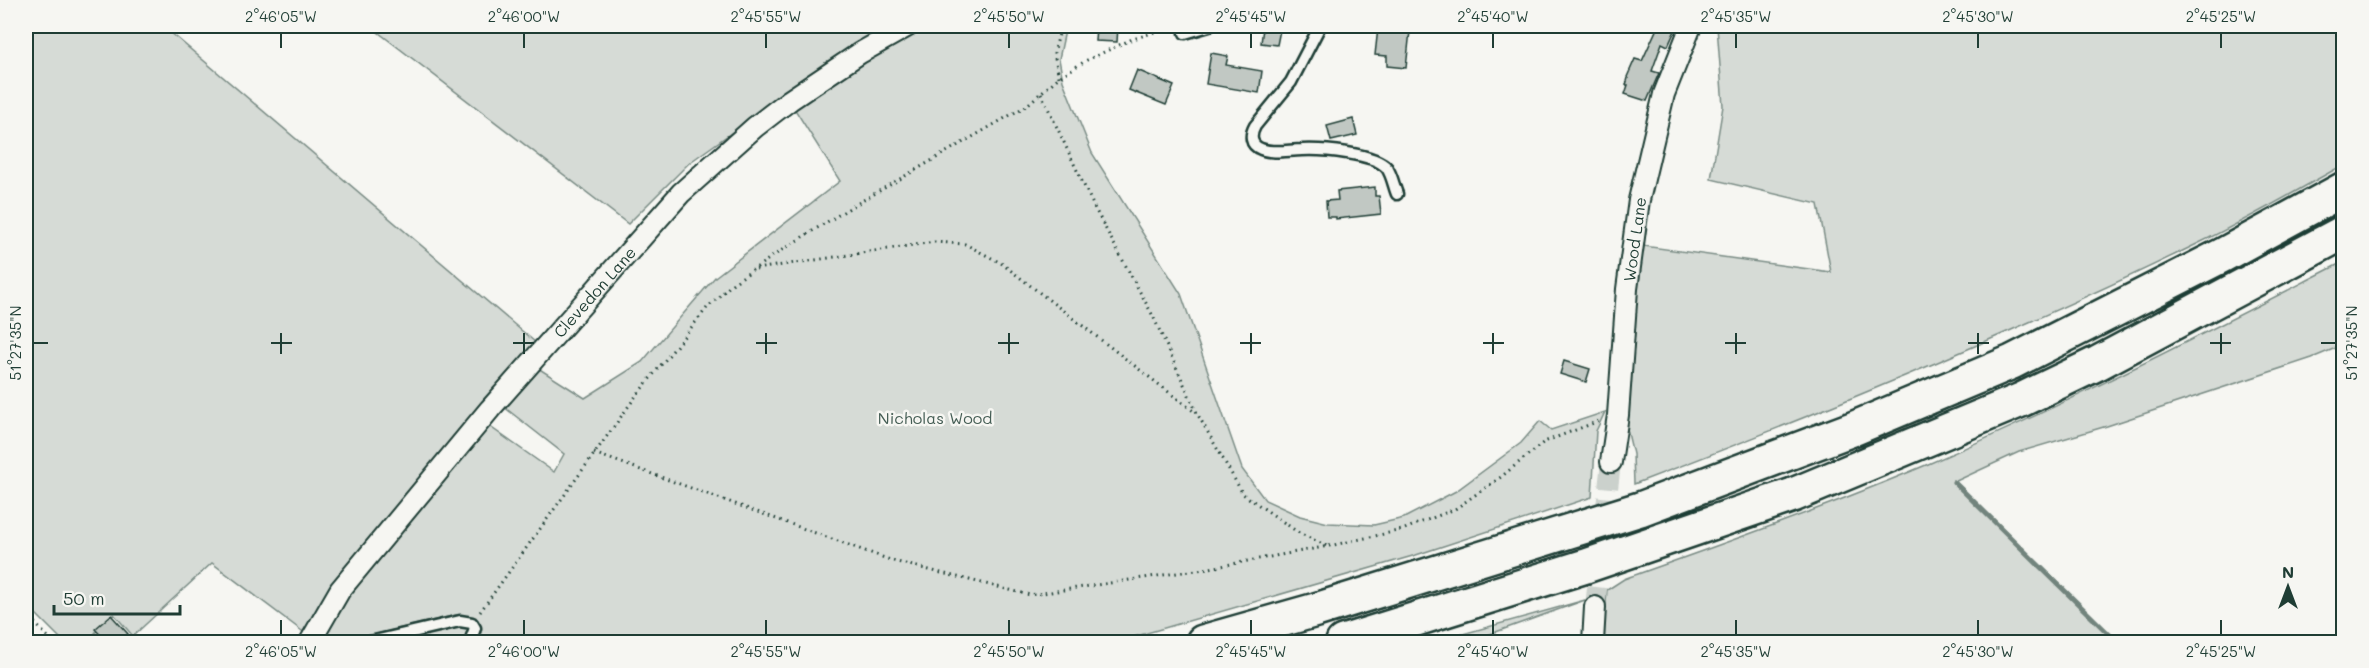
<svg xmlns="http://www.w3.org/2000/svg" width="2369" height="668" font-family="Mali,sans-serif">
<style>
.green{fill:#d6dbd6;stroke:#7a8c85;stroke-width:1.5}
.lines{fill:none;stroke-linecap:round;stroke-linejoin:round}
.stream{stroke:#72847d;stroke-width:5}
.building{fill:#c1c8c3;stroke:#1f3d34;stroke-width:1.5}
.minor-tunnel{stroke:#cbd1cc;stroke-width:20;stroke-dasharray:20 10;stroke-linecap:butt}
.service-casing{stroke:#1f3d34;stroke-width:15}
.minor-casing{stroke:#1f3d34;stroke-width:24}
.motorway-casing{stroke:#1f3d34;stroke-width:38}
.path{stroke:#1f3d34;stroke-width:3;stroke-dasharray:1.5 4.5;stroke-linecap:butt}
.service{stroke:#f6f6f2;stroke-width:10}
.minor{stroke:#f6f6f2;stroke-width:20}
.motorway{stroke:#f6f6f2;stroke-width:33}
.ticks{fill:none;stroke:#1f3d34;stroke-width:2}
.labels{text-anchor:middle;dominant-baseline:central;stroke-width:5;stroke-linejoin:round;paint-order:stroke}
.street-label{font-size:16px;fill:#1f3d34;stroke:#f6f6f2}
.park-label{font-size:16px;fill:#445d54;stroke:#f6f6f2}
.neatline{fill:none;stroke:#1f3d34;stroke-width:2}
.ticks-label{font-size:15px;text-anchor:middle;fill:#1f3d34}
</style>
<rect width="100%" height="100%" fill="#f6f6f2"/>
<filter id="ink" filterUnits="userSpaceOnUse"><feTurbulence type="fractalNoise" baseFrequency=".0167" numOctaves="2"/><feDisplacementMap in="SourceGraphic" scale="12" xChannelSelector="R" yChannelSelector="G"/><feConvolveMatrix kernelMatrix="1 2 1 2 8 2 1 2 1" color-interpolation-filters="sRGB"/></filter>
<g filter="url(#ink)">
<path class="green" d="M26,26H163L535,342L372,537L306,634L212,563L133,636L114,614L95,633L91,642H64L26,604Z
M370,26H887L833,60L689,163L628,224Z
M926,26H1066L1059,59L1063,81L1092,153L1181,294L1242,469L1265,500L1300,516L1328,523L1374,525L1404,518L1456,491L1521,443L1540,421L1551,430L1605,412L1596,431L1592,497L1416,555L1116,642H474L481,633V626L470,616L456,615L360,638L352,642H316L324,628L398,525L406,528L412,518L408,512L486,424L554,472L564,454L504,407L538,368L585,398L642,362L715,277L840,181L794,108L835,77Z
M1717,26H2343V165C2296,191 2248,219 2199,243C2015,333 1826,411 1634,484L1633,454L1627,429L1636,289L1644,246L1831,272L1818,204L1711,179L1723,106Z
M2343,262V345L2312,358L2107,426L2019,452L1954,482L2117,642H1603L1607,590L1624,579C1725,543 1827,507 1926,465C2068,404 2206,332 2343,262Z
M1585,600L1468,642H1434Z
M459,625L467,626L469,632L464,642H387Z"/>
<g class="lines">
<path class="stream" d="M1954,482L2117,642"/>
</g>
<path class="building" d="M1096,26H1118L1117,42L1095,41Z
M1658,26H1677L1668,46L1662,43L1652,71L1659,73L1647,101L1625,94L1628,85H1626L1628,78L1627,77L1635,59L1642,61Z
M1263,28L1280,30L1277,45L1261,43Z
M1378,28L1410,31L1406,68L1387,66V56L1375,55Z
M1211,53L1228,56L1226,65L1262,71L1259,93L1206,84Z
M1137,70L1174,86L1166,105L1129,90Z
M1353,119L1357,135L1331,141L1327,126Z
M1375,187V196H1379L1381,214L1336,219V217H1327L1326,201L1338,200L1337,191Z
M1564,361L1590,369L1586,382L1560,374Z
M111,615L128,634L119,642H107L95,629Z"/>
<g class="lines">
<path class="minor-tunnel" d="M1595,607L1611,462"/>
<g class="service-casing">
<path id="service" d="M1320,26L1291,82L1255,126C1250,135 1250,145 1261,149C1273,154 1289,150 1302,150C1321,149 1375,153 1387,168C1392,175 1394,187 1397,194
M1185,33L1209,26
M370,642L460,621L472,623L475,628L470,642"/>
</g>
<g class="minor-casing">
<g id="minor">
<path id="s1" d="M1611,462L1618,415L1627,289L1639,200L1664,94L1691,26"/>
<path id="s2" d="M310,642L340,590L490,409L681,193L755,127L790,100L860,53L908,26"/>
<path d="M1593,642L1595,607"/>
</g>
</g>
<g class="motorway-casing">
<path id="motorway" d="M1203,642L1316,610L1640,509L1855,428L2012,362L2223,255L2344,189
M1343,642L1586,566L1793,495L2021,400L2098,363L2344,232"/>
</g>
<path class="path" d="M1059,77L1054,53L1061,26
M1041,93L1095,209L1153,316L1198,415L1243,494L1299,533L1327,546
M756,269L934,242L965,244L1001,263L1196,413
M594,453L893,561L1030,595L1210,568L1329,546L1402,530L1455,509L1501,477L1544,442L1599,421
M480,612L636,396L707,308L732,284L785,248L848,209L1026,106L1059,77L1087,60L1130,40L1173,26
M26,614L53,642"/>
<use href="#service" class="service"/>
<use href="#minor" class="minor"/>
<use href="#motorway" class="motorway"/>
</g>
</g>
<path class="ticks" d="M281,33V48M524,33V48M766,33V48M1009,33V48M1251,33V48M1493,33V48M1736,33V48M1978,33V48M2221,33V48M281,333V354M524,333V354M766,333V354M1009,333V354M1251,333V354M1493,333V354M1736,333V354M1978,333V354M2221,333V354M33,343H48M271,343H292M513,343H534M756,343H777M998,343H1019M1240,343H1261M1483,343H1504M1725,343H1746M1968,343H1989M2210,343H2231M2321,343H2336M281,620V635M524,620V635M766,620V635M1009,620V635M1251,620V635M1493,620V635M1736,620V635M1978,620V635M2221,620V635"/>
<g class="labels">
<g class="street-label">
<text stroke="none"><textPath href="#s1" startOffset="224">Wood Lane</textPath></text>
<text stroke="none"><textPath href="#s2" startOffset="452">Clevedon Lane</textPath></text>
</g>
<g class="park-label">
<text x="935" y="417">Nicholas Wood</text>
</g>
</g>
<rect width="2369" height="668" fill="none" stroke="#f6f6f2" stroke-width="66"/>
<g transform="translate(2288 587)" stroke="#f6f6f2" stroke-width="4.5" paint-order="stroke">
<path d="M0-4.5L10 22L0 15L-10 22Z" fill="#1f3d34"/>
<text y="-9" font-size="16" font-weight="bold" text-anchor="middle" fill="#1f3d34">N</text>
</g>
<path d="M54 605v9h126v-9" fill="none" stroke="#1f3d34" stroke-width="3"/>
<text x="63" y="605" font-size="18" fill="#1f3d34" stroke="#f6f6f2" stroke-width="4.5" paint-order="stroke">50 m</text>
<rect x="33" y="33" width="2303" height="602" class="neatline"/>
<g class="ticks-label">
<text x="281" y="22">2°46'05"W</text>
<text x="524" y="22">2°46'00"W</text>
<text x="766" y="22">2°45'55"W</text>
<text x="1009" y="22">2°45'50"W</text>
<text x="1251" y="22">2°45'45"W</text>
<text x="1493" y="22">2°45'40"W</text>
<text x="1736" y="22">2°45'35"W</text>
<text x="1978" y="22">2°45'30"W</text>
<text x="2221" y="22">2°45'25"W</text>
<text transform="translate(16 343) rotate(-90)" y="5">51°27'35"N</text>
<text transform="translate(2352 343) rotate(-90)" y="5">51°27'35"N</text>
<text x="281" y="657">2°46'05"W</text>
<text x="524" y="657">2°46'00"W</text>
<text x="766" y="657">2°45'55"W</text>
<text x="1009" y="657">2°45'50"W</text>
<text x="1251" y="657">2°45'45"W</text>
<text x="1493" y="657">2°45'40"W</text>
<text x="1736" y="657">2°45'35"W</text>
<text x="1978" y="657">2°45'30"W</text>
<text x="2221" y="657">2°45'25"W</text>
</g>
</svg>
